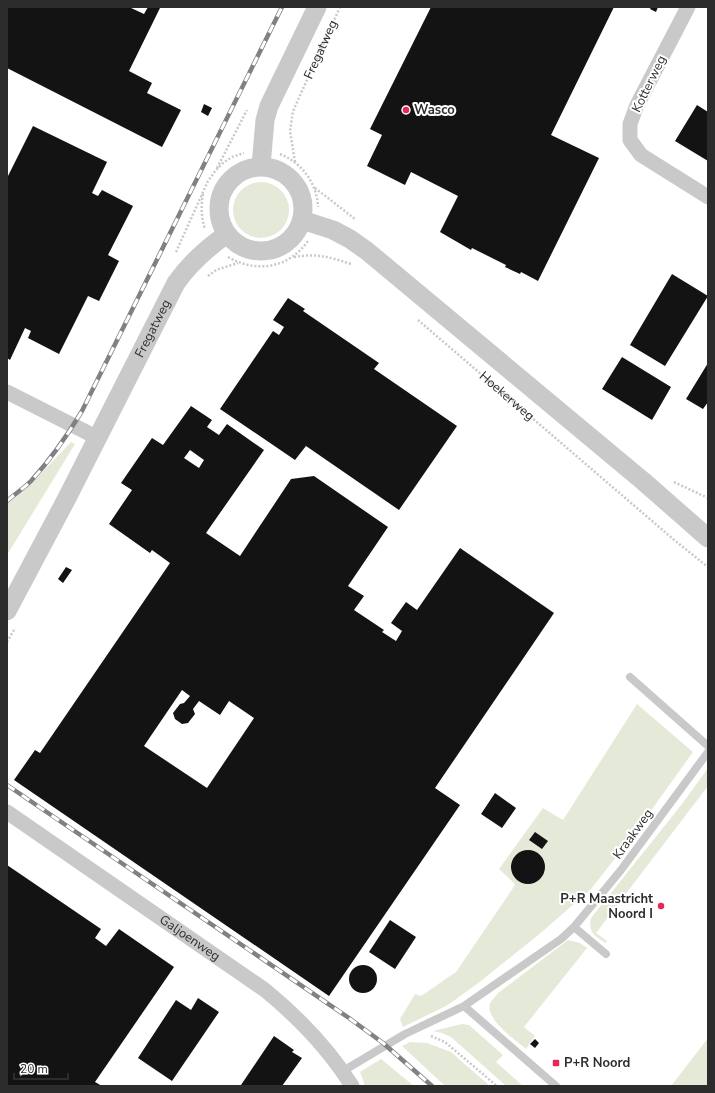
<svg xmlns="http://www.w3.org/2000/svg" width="715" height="1093" font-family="'Nunito Sans',sans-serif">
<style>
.green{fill:#e5ead8}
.building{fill:#131313;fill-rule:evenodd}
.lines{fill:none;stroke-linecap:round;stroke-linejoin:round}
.path{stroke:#c9c9c9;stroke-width:2.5;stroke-dasharray:2 2;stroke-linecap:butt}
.service{stroke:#c9c9c9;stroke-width:8}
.minor{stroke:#c9c9c9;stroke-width:15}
.tertiary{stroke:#c9c9c9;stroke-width:19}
.rail-casing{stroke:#818181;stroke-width:4.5}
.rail{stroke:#fff;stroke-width:3;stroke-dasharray:9;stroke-linecap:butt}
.poi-dot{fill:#e92756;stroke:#fff;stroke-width:1.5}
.labels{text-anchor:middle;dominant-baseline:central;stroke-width:4;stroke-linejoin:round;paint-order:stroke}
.street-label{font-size:13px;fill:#2c2c2c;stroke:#fff}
.poi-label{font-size:13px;font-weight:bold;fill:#2c2c2c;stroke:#fff;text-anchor:start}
</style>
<rect width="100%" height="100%" fill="#fff"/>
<path class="green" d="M233 210a28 28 0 1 1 56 0a28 28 0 1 1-56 0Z
M71,442L75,444L7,555V504L33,482Z
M637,704L693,752L635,833L591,889L543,931L481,981L448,1005L403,1027L400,1019L415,994L421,996L456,972L513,888L515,884L499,869L543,808L563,820Z
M708,768V786L596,933L607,941L606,943L604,942C594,935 588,932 591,918L682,804Z
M568,940L580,943L587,948L524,1027L535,1036L526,1049C515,1039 485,1020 490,1003C492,1000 496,996 498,993Z
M462,1024L469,1025L503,1055L496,1062L523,1086H506L451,1037L442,1033L433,1031Z
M708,1038V1086H671Z
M410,1042L427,1043L451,1052L490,1086H445L402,1046Z
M381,1059L414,1086H365L360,1072Z"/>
<path class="building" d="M7,7H129L144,14L148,7H157L160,8L129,71L152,83L147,93L181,110L162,147L7,68Z
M431,7H614L551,135L599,158L538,281L521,272L520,274L505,267L506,265L472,248L471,250L440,232L458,196L411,172L405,185L367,166L382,135L370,129Z
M651,7H658L656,12L650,9Z
M204,104L212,108L208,116L201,112Z
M697,105L708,112V161L675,141Z
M33,126L107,162L92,193L98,196L102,190L133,206L108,255L119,261L99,301L88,296L59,354L28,338L31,331L25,328L10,360L7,358V178Z
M672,274L708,296L665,366L630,345Z
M288,298L305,309L303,311L379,363L374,369L457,426L399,510L306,446L295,460L220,409L273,331L279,335L284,327L273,320Z
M622,357L671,387L652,420L602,389Z
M708,363V402L703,409L686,399Z
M191,406L212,420L207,427L219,435L227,424L264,450L206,533L240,556L291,479L314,476L388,527L348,586L364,596L354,610L384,630L382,632L396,641L402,631L391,623L406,602L417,610L460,548L554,613L435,788L460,805L329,996L14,780L35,750L40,753L170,563L152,550L150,553L109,524L132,490L121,483L152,438L163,445ZM190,450L204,460L199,468L184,458ZM182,690L190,696L184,703L180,704L173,713L175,719L182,724L188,723L195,714L193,709L199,701L220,715L229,701L254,718L207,788L144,746Z
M66,567L72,570L63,583L58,579Z
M495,793L516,808L502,828L481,814Z
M535,832L548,841L542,849L529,840Z
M511 867a17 17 0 1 1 34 0a17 17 0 1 1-34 0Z
M7,865L101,929L95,938L106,946L119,929L174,967L95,1082L102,1086H7Z
M390,920L416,937L395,969L369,952Z
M349 979a14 14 0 1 1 28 0a14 14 0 1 1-28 0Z
M198,998L219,1012L172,1081L138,1058L176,1000L191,1010Z
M274,1036L294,1050L292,1052L302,1058L282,1086L241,1085Z
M535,1039L539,1043L535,1048L530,1044Z"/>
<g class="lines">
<g class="path">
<path d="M280,154C302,163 317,183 318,207"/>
<path id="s1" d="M295,162L290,131L293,111L340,7"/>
<path d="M217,168L247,110"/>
<path d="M315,188L355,219"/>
<path d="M203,194C201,206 201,217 205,229"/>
<path d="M176,252L208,181L216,170L223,163L232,157L244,153"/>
<path d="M228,257C256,273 288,269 308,241"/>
<path d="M294,257C318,253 329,257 351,264"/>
<path d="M208,276L216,270L238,263"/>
<path id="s2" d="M418,320L673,539L708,567"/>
<path d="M674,482L708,498"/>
<path d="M7,642L15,628"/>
<path d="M431,1036L445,1042L497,1086"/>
</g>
<path class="service" d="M630,677L708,746
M574,927L606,954
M464,1006L556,1086
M343,1071L405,1034L464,1006L561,939L574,927L621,870L708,752"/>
<g class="minor">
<path d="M688,7L637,105L630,124V140L641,155L708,197"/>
<path d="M7,392L98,438"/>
<path id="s3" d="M7,812L265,990C299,1018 329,1049 352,1086"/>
</g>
<g class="tertiary">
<path d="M261,166L265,120L269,106L317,7"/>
<circle cx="261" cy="209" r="42"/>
<path d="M302,220L333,230L350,239L367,251L643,481L708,538"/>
<path id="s4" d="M7,611L67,498L176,283C190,263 207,248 227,234"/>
</g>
<g class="rail-casing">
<path id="rail" d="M7,501C15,494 24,488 31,481C51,459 67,436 82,411L282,7
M7,785L349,1018L383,1043L432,1086"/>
</g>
<use href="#rail" class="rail"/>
</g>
<g class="poi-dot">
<circle cx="406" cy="110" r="4"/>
<circle cx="661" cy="906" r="4"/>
<rect x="552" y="1059" width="8" height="8" rx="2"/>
</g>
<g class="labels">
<g class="street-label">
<text stroke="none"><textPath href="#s1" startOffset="119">Fregatweg</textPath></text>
<text transform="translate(649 84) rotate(-64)">Kotterweg</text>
<text stroke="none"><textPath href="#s4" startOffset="318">Fregatweg</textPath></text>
<text stroke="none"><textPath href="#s2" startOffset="117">Hoekerweg</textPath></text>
<text transform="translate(633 834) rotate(-54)">Kraakweg</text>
<text stroke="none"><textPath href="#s3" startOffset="222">Galjoenweg</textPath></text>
</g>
<g class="poi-label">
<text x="414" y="110">Wasco</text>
<text x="653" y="899" text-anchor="end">P+R Maastricht<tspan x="653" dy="15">Noord I</tspan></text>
<text x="564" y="1063">P+R Noord</text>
</g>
</g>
<rect width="715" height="1093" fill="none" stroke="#2c2c2c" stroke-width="16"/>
<path d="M14 1073v6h54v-6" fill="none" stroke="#2c2c2c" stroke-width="2"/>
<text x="20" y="1073" font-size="12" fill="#2c2c2c" stroke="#ffffff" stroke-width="3" paint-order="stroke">20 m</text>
</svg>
